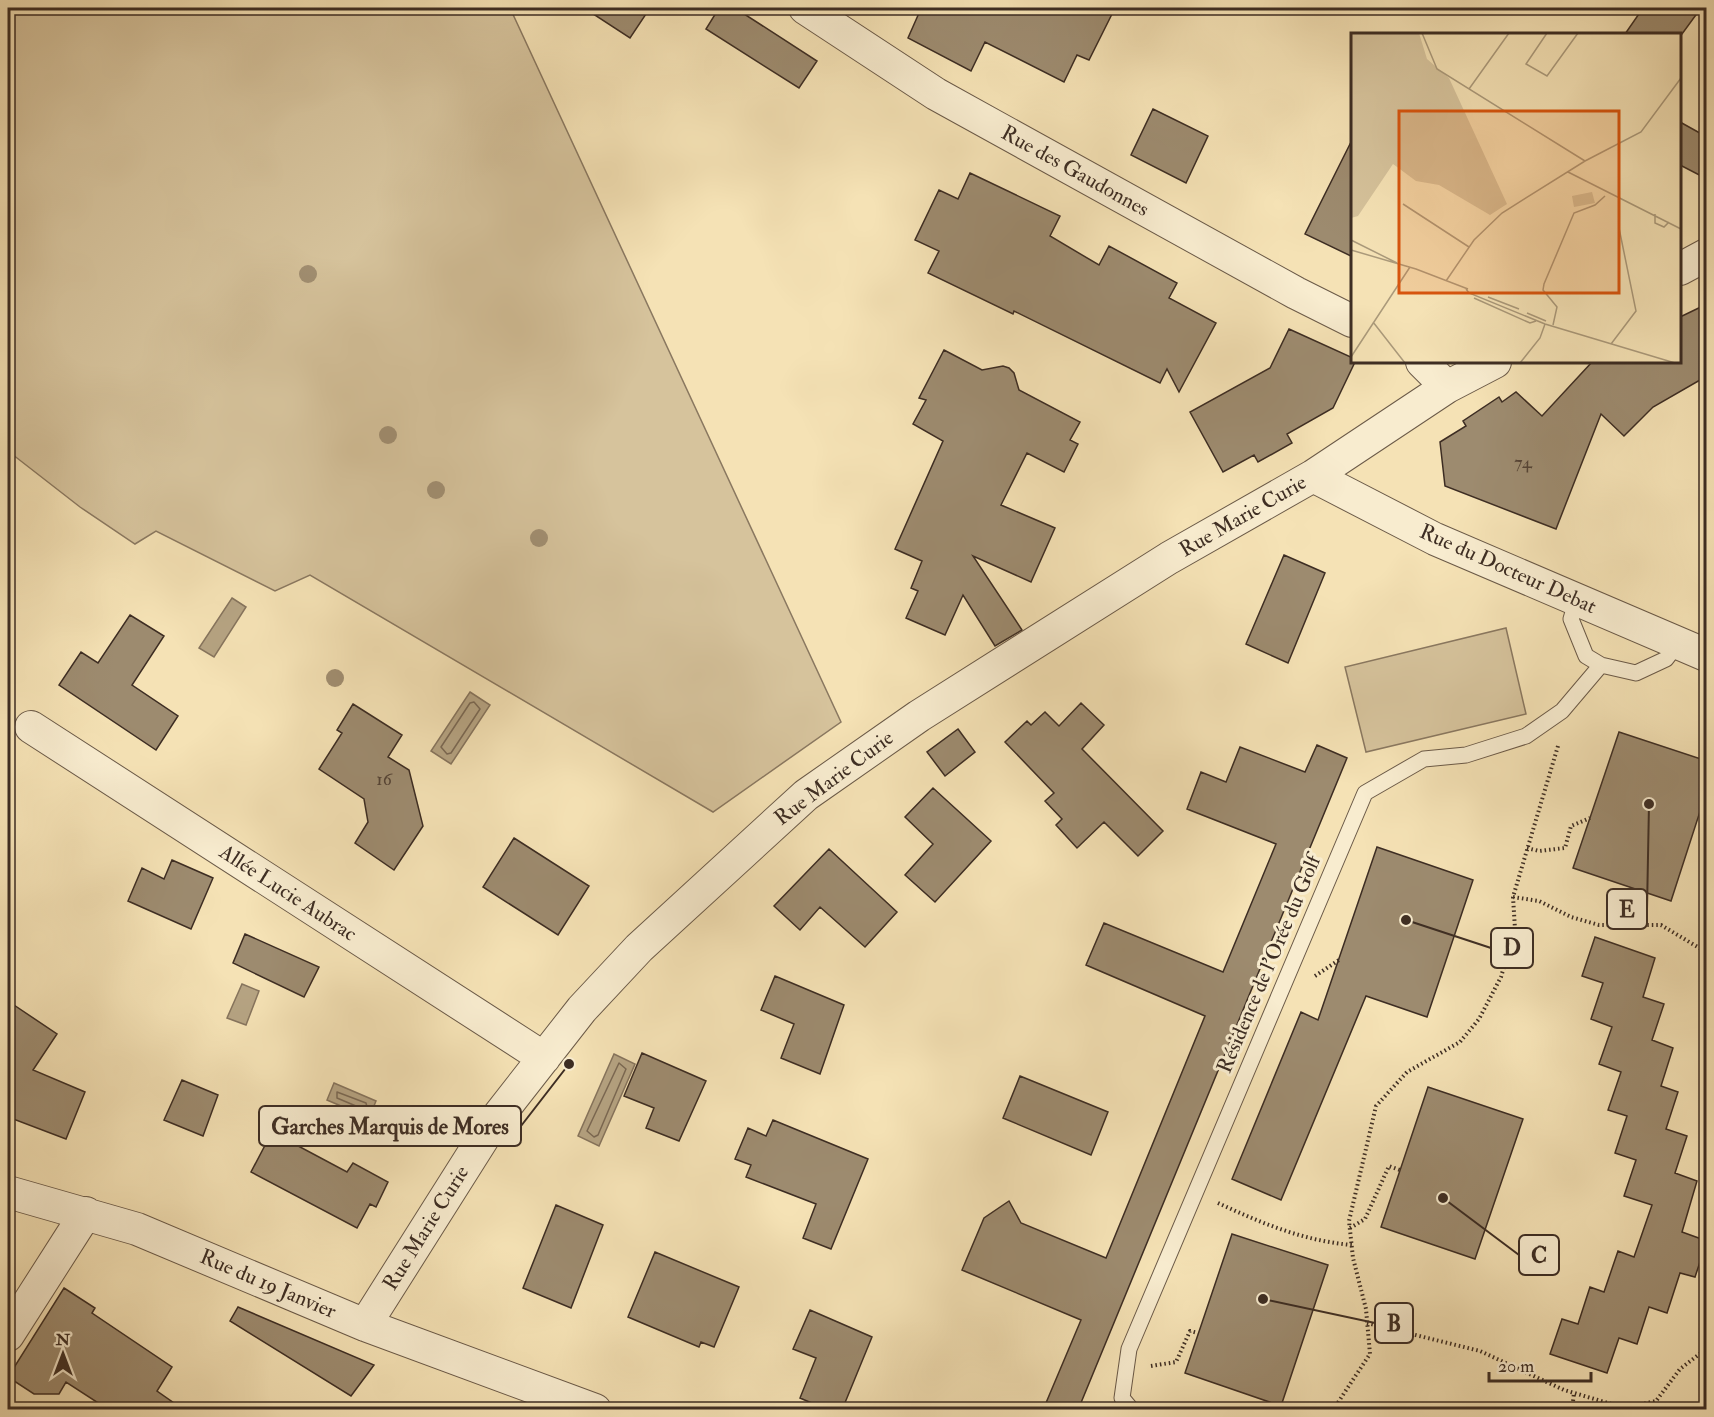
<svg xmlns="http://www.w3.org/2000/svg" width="1714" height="1417" font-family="'IM FELL Double Pica',serif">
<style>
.green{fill:#d6c39c;stroke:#8a7860;stroke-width:1.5}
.water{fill:#b6a483;stroke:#86745d;stroke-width:1.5}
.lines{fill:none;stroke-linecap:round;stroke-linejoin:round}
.shore{stroke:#7a6853;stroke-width:1.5}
.building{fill:#9d8b6f;stroke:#3d2d23;stroke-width:1.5}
.service-casing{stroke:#6b5a48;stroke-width:17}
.minor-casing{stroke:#6b5a48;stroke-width:34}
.path{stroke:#3d2d23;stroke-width:4;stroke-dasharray:1.5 3;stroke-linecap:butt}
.service{stroke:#f8eccf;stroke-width:15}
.minor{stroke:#f8eccf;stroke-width:32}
.tree{fill:#a18f72}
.labels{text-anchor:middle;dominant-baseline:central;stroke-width:6;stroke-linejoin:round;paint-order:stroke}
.number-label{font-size:18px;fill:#554436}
.street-label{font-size:21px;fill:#3d2d23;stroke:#f8eccf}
.inset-road{fill:none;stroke:#ab9a7b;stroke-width:1.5}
.view{fill:#d7550e;fill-opacity:0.15;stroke:#d7550e;stroke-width:3}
.inset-edge{fill:none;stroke:#3d2d23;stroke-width:3}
.leader{fill:none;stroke:#3d2d23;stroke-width:2}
.callout-dot{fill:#3d2d23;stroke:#f8eccf;stroke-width:2}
.callout{fill:#f8eccf;stroke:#3d2d23;stroke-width:2}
.callout-label{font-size:22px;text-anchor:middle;font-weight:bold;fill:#3d2d23}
</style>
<rect width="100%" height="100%" fill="#f5e2b5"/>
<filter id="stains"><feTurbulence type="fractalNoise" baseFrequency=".00333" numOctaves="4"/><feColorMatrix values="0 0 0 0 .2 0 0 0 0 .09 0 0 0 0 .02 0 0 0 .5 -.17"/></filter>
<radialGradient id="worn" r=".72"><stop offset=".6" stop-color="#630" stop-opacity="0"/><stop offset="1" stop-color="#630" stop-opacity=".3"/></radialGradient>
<path class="green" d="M8,8H510L841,722L713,812L310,575L275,591L156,531L135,544L80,507L8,451Z
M1506,628L1526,714L1366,752L1345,667Z"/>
<path class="water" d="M232,598L246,607L214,657L199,648Z
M470,692L490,705L451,764L431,751Z
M242,984L259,991L246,1025L227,1018Z
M614,1054L635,1064L599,1146L578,1136Z
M334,1083L376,1101L369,1118L327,1100Z"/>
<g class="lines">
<path class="shore" d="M474,702L480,709L451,753L447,754L441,747L470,703Z
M619,1063L626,1069L598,1135L594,1137L587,1131Z
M337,1092L366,1103L367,1107L363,1109L337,1098Z"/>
</g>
<path class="building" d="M584,8H650L630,38Z
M719,8H735L817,61L799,88L706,29Z
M931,8H1115L1089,60L1077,55L1064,82L985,42L971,71L908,38L919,13Z
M1643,8H1701L1682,34H1625Z
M1153,109L1208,136L1186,183L1131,155Z
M1680,122L1707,137V179L1680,165Z
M1353,138V257L1305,234Z
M970,173L1060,216L1050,236L1099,265L1109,246L1177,283L1169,298L1216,323L1179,392L1167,369L1160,383L1014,311L1013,314L928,273L939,251L915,240L939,190L958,199Z
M1707,304V376L1653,407L1624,436L1601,414L1556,529L1445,486L1440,442L1466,426L1463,421L1499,397L1502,402L1516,392L1542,416L1592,362H1680V317Z
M1289,329L1353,358L1355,362L1333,408L1287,434L1292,443L1258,462L1254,455L1223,472L1190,412L1270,368Z
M944,350L982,370L1003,366L1009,368L1014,373L1019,390L1080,422L1070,440L1078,444L1064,472L1027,453L1001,505L1055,528L1031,582L973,556L1022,630L995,646L963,595L945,635L906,618L918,591L911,588L922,561L895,549L943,441L913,424L926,400L919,398Z
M1284,555L1325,573L1288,663L1246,644Z
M130,615L164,636L132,685L178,716L156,750L59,685L81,652L98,663Z
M1081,703L1104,725L1082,749L1163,831L1138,856L1104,822L1077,848L1056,825L1062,819L1045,801L1054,793L1005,742L1027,721L1031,725L1045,712L1059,726Z
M353,704L402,735L388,757L409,770L423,826L394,870L355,843L368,822L364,799L319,769L342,733L337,730Z
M958,729L975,752L945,776L927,752Z
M1619,732L1707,761V790L1671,901L1573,868Z
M1317,745L1347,758L1078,1410H1043L1081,1320L962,1270L984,1218L1009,1201L1021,1223L1106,1258L1205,1016L1086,965L1104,923L1223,972L1276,844L1187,809L1201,772L1226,782L1240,747L1305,772Z
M933,788L991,841L935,902L905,875L933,844L905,817Z
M514,838L589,886L558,935L483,887Z
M1377,847L1473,880L1427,1017L1366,996L1281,1200L1232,1179L1301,1012L1318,1020Z
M829,849L897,912L865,947L820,907L800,930L774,906Z
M172,860L213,878L191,929L128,901L142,868L164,879Z
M245,934L319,967L304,997L233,963Z
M1595,937L1655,958L1643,997L1664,1004L1652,1040L1673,1048L1661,1086L1678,1092L1666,1129L1687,1136L1675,1173L1697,1181L1682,1232L1707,1241L1695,1277L1680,1273L1667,1313L1649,1307L1637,1344L1619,1338L1607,1373L1550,1354L1562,1319L1578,1324L1590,1287L1604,1292L1618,1251L1634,1257L1652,1205L1624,1196L1636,1160L1615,1153L1627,1116L1608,1110L1621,1072L1599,1064L1612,1027L1591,1019L1603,983L1582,976Z
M775,976L844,1005L820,1074L781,1058L794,1024L761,1010Z
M8,1001L57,1034L33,1070L85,1092L66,1139L8,1117Z
M642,1053L706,1081L679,1141L646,1128L654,1108L624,1096Z
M1020,1076L1108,1112L1091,1155L1003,1118Z
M182,1080L218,1095L203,1136L164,1120Z
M1428,1087L1523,1119L1475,1259L1381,1227Z
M773,1120L868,1159L831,1249L803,1238L816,1204L746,1177L751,1165L735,1159L748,1128L766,1136Z
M272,1132L347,1172L353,1163L388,1182L376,1207L370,1204L357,1228L251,1172Z
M556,1205L603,1225L571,1308L523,1288Z
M1232,1234L1328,1265L1281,1406L1185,1373Z
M655,1252L739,1287L714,1347L701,1342L699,1347L628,1317Z
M64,1288L95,1308L92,1313L172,1367L157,1391L184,1410H109L66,1382L59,1394H34L8,1377Z
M238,1307L374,1365L351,1396L230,1321Z
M810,1310L872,1337L842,1410H828L800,1398L816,1358L793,1349Z"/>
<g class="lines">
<g class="service-casing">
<path id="service" d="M1577,599L1571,619L1586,656L1601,665L1636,673L1666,659L1679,642
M1132,1410L1122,1398L1129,1349L1365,793L1424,759L1466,755L1526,736L1562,711L1601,665"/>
</g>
<g class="minor-casing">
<path id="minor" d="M805,8L936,94L1296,293L1352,321
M1680,269L1706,255
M1422,362L1447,387
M1313,476L1435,539L1706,655
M31,727L544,1058
M8,1192L137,1229L365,1325L595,1410
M365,1325L492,1124L582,1009L639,948L806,795L919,716L1169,558L1313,476L1447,387L1495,362
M8,1335L86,1213"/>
</g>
<path class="path" d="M1527,848L1539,851L1565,848L1571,826L1590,818
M1513,897L1539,901L1571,917L1599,925H1661L1706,952
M1315,976L1339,960
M1218,1203C1261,1223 1304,1241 1352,1245
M1350,1228L1365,1219L1389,1166L1400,1170
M1367,1323L1480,1351L1564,1390L1625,1408L1656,1401L1680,1369L1706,1349
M1151,1366L1176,1362L1190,1331L1198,1333
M1333,1410L1370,1354L1366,1309L1353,1258L1349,1221L1376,1106L1407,1072L1460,1042L1479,1019L1501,977L1515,929L1513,897L1558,746
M1572,1410L1574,1393"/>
<use href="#service" class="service"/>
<use href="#minor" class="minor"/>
</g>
<g class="tree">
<circle cx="308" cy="274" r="9"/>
<circle cx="388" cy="435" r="9"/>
<circle cx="436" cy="490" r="9"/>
<circle cx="539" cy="538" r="9"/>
<circle cx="335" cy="678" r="9"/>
</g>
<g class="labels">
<g class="number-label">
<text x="1523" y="462">74</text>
<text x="384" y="779">16</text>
</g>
<g class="street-label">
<text transform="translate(1075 171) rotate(29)">Rue des Gaudonnes</text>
<text transform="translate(1243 516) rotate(-30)">Rue Marie Curie</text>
<text transform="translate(1508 569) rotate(24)">Rue du Docteur Debat</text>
<text transform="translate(834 778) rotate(-37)">Rue Marie Curie</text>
<text transform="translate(288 893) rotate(33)">Allée Lucie Aubrac</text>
<text transform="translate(1269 964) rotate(-67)">Résidence de l'Orée du Golf</text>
<text transform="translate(426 1228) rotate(-58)">Rue Marie Curie</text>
<text transform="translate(268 1284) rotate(23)">Rue du 19 Janvier</text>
</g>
</g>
<g transform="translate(1351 33)">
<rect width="330" height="330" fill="#f5e2b5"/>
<path d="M0,0H68L76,26L98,45L156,171L139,182L88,152L65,148L42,131L7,183L0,185ZM241,159L244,170L223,174L221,163Z" fill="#d6c39c"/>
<path class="inset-road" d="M71,0L86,36L234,128M196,0L175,31L196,43L227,0M118,56L158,0M217,139L330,196M52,171L118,214M304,181V190L313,194L318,189M0,207L46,230M0,217L65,236L117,256M95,248L123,207L151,180L234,128L290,99L330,45M115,256L118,260L194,291L324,330M137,264L168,276M123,265L179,290L185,288M176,280L195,288M22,289L54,330M202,292L206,274L192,257L193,251L223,180L244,172L254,163M260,311L285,278L268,195M0,324L59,234M169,330L189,305L194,291"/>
<path class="view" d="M48,78H268V260H48Z"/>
<rect width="330" height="330" class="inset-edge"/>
</g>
<path class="leader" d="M1649 804L1647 909M1406 920L1491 948M569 1064L521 1126M1443 1198L1519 1255M1263 1299L1375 1323"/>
<g class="callout-dot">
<circle cx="1649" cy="804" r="6"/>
<circle cx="1406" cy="920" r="6"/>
<circle cx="569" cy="1064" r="6"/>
<circle cx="1443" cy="1198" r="6"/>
<circle cx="1263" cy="1299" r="6"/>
</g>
<g class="callout">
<rect x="1607" y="889" width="40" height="40" rx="6"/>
<rect x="1491" y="928" width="42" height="40" rx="6"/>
<rect x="259" y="1106" width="262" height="40" rx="6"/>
<rect x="1519" y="1235" width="40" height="40" rx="6"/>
<rect x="1375" y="1303" width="38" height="40" rx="6"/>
</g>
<g class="callout-label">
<text x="1627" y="917">E</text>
<text x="1512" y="955">D</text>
<text x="390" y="1134">Garches Marquis de Mores</text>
<text x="1539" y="1263">C</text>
<text x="1394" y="1331">B</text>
</g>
<rect width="1714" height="1417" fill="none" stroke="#f5e2b5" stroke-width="30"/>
<rect x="9" y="9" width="1696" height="1399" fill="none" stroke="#3d2d23" stroke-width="3"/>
<rect x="15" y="15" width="1684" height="1387" fill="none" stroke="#3d2d23" stroke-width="1.5"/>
<g transform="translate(63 1354)" stroke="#f8eccf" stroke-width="4.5" paint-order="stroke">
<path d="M0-4.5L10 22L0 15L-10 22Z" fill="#3d2d23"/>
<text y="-9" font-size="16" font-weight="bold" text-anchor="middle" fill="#3d2d23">N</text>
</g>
<path d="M1489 1372v9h102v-9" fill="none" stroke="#3d2d23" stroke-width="3"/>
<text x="1498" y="1372" font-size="18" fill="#3d2d23" stroke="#f8eccf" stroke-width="4.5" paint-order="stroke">20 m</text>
<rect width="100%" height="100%" filter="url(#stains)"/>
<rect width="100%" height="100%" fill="url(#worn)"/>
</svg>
